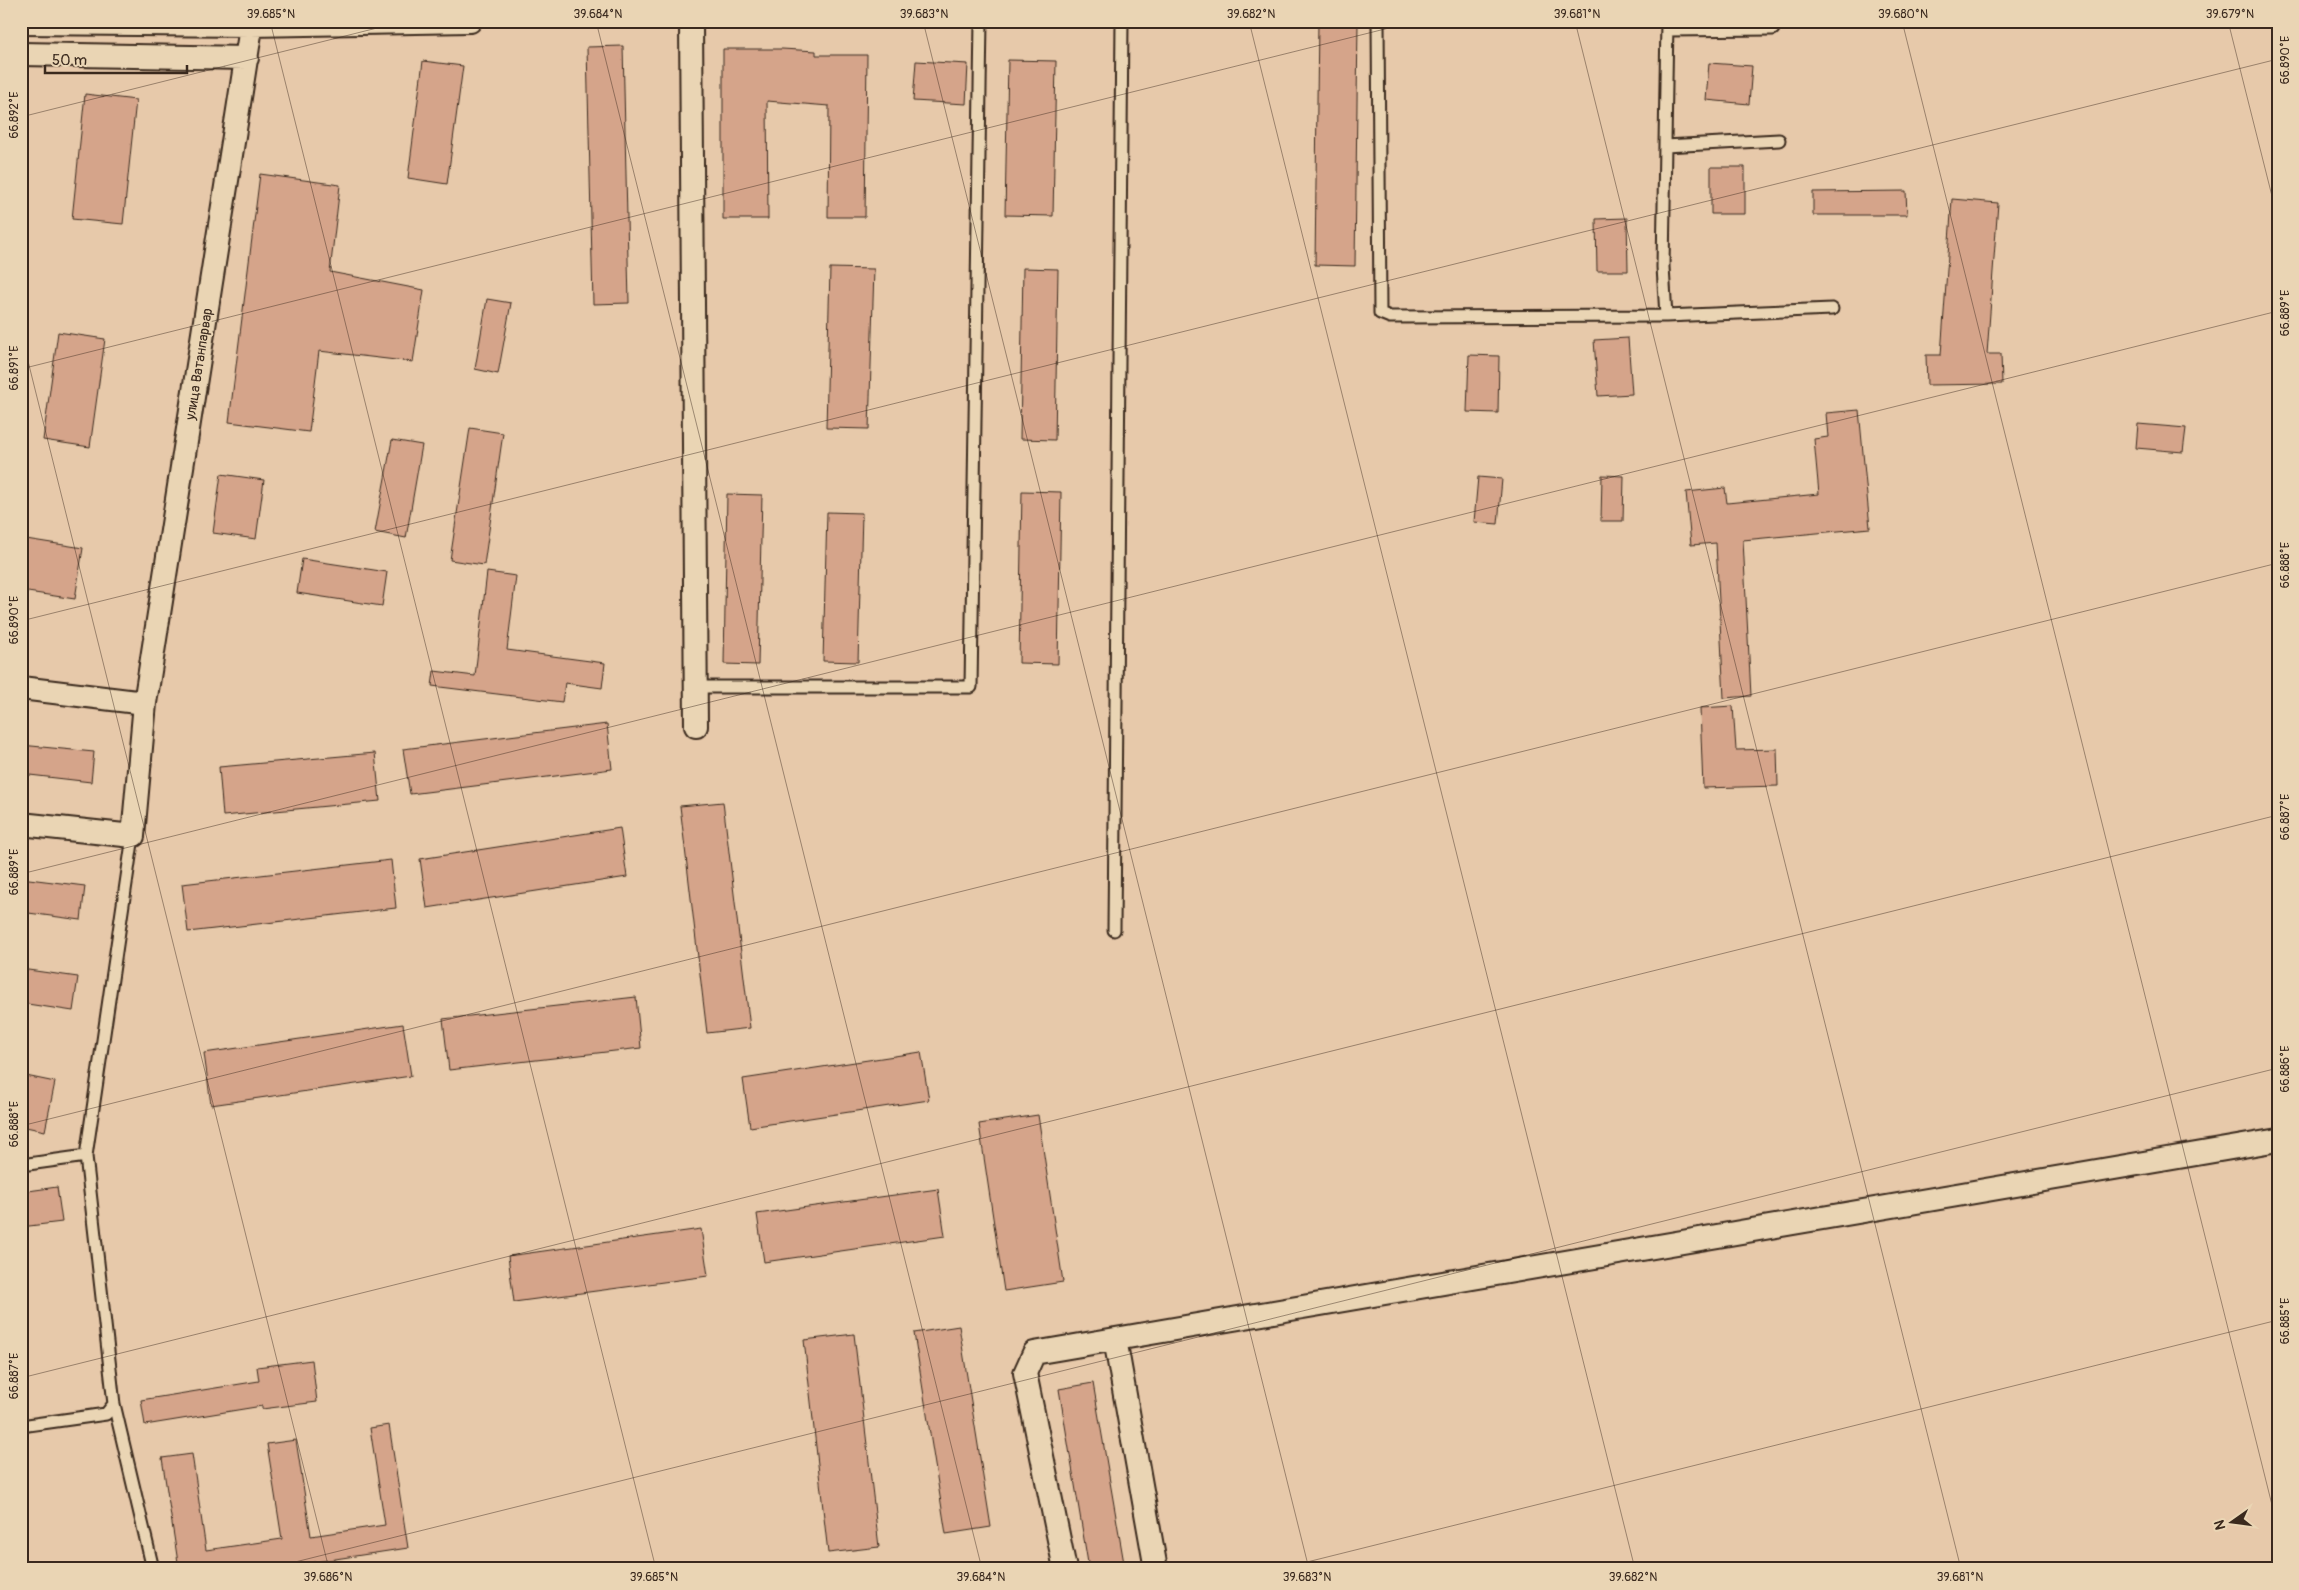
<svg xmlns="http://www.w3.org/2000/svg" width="2299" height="1590" font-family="Pangolin,sans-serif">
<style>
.building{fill:#d5a48a;stroke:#3b2a1e}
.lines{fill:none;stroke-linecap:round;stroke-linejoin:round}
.lane-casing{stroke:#3b2a1e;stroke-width:15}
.street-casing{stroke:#3b2a1e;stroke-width:26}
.lane{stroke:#ead5b4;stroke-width:11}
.street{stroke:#ead5b4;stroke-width:22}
.ticks{fill:none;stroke:#3b2a1e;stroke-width:1;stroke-opacity:0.45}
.labels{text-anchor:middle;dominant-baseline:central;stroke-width:4;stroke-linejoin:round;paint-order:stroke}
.street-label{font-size:14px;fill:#3b2a1e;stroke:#ead5b4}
.neatline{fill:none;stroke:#3b2a1e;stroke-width:2}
.ticks-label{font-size:12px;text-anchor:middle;fill:#3b2a1e}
</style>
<rect width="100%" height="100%" fill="#e7c9aa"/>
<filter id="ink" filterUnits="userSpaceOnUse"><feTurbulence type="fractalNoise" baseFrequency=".02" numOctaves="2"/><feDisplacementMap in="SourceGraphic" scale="10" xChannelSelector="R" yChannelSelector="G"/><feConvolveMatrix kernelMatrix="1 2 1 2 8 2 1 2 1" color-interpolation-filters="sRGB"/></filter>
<g filter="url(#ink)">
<path class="building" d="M1318,21H1358L1355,266L1315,265Z
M623,46L629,303L593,304L587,47Z
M723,49H782L816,51V55H867L865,217H828L829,106L767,101L768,219H723Z
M1008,60L1056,61L1053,216L1005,215Z
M423,61L463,66L447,184L408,178Z
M916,61L968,64L966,104L913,101Z
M1709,63L1752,66L1749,104L1706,100Z
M85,94L136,100L123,224L72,219Z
M1711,167H1745V214H1711Z
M260,174L340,185L330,272L424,290L413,362L319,351L309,432L229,422Z
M1906,191L1907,215H1813V192Z
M1952,199L1998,203L1987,354H2001L2002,384L1927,385L1926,355H1941Z
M1627,218L1628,271H1597L1596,219Z
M830,268L874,269L869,429L826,428Z
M1023,268L1058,269L1055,440L1020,439Z
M487,299L511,303L498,374L475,369Z
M58,332L105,339L90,447L43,440Z
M1628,338L1632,394L1598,396L1594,340Z
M1469,355L1499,356L1498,413L1467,412Z
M1859,410L1870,528L1743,540L1751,696L1724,698L1716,543L1691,545L1686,492L1725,488L1727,503L1819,494L1814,439L1828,437L1826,413Z
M2138,424L2186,428L2183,452L2136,448Z
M470,428L503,433L484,565L450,560Z
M392,440L422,445L406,538L375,532Z
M221,474L264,480L256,539L213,533Z
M1602,475L1624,476L1623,521H1601Z
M1478,477L1502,479L1498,524L1474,522Z
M1022,491L1061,492L1058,664L1019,663Z
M727,494L762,495L758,665L724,664Z
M827,512L862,513L858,662L823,661Z
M26,539L83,548L75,599L21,591V567Z
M302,559L387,572L382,606L297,593Z
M487,572L516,576L507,650L605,663L602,688L565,683L562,702L432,686L434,671L475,676Z
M1733,706L1736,750L1777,749L1778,786L1703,788L1700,708Z
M607,724L612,769L410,794L403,749Z
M21,745L94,752L91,782L21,774Z
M375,753L380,801L223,816L219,767Z
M723,802L750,1028L707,1033L680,806Z
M620,828L627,877L427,908L420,859Z
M391,860L396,908L188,932L182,884Z
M21,878L85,886L81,920L21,912Z
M21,969L78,977L73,1011L21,1003Z
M636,997L641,1048L449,1070L443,1019Z
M403,1024L411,1076L211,1105L204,1053Z
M921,1052L929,1100L750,1127L743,1079Z
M26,1076L55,1082L45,1131L21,1126V1099Z
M1038,1115L1063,1282L1004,1291L979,1124Z
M57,1187L62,1222L21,1227V1192Z
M938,1189L945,1236L764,1262L757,1214Z
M701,1229L708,1276L514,1302L508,1256Z
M959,1326L991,1527L946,1534L914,1333Z
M854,1334L879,1547L828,1553L804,1340Z
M312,1360L317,1402L262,1409V1406L145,1425L141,1400L259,1381L257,1367Z
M1093,1383L1125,1569H1089L1059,1389Z
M389,1425L408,1548L269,1569H179L162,1458L192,1454L206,1550L282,1539L267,1444L296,1440L311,1536L385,1525L370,1428Z"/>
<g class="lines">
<g class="lane-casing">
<path id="lane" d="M1378,21L1380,313L1390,317L1666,316
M1667,21L1663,267L1666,316L1832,309
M1667,30L1773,29
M1665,146L1779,140
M696,687H971L981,21
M1114,930L1122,21
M21,1165L86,1156L133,836
M114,1404L153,1569
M21,1426L106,1414L114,1404L86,1156"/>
</g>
<g class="street-casing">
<path id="street" d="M691,21L696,726
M21,23L251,25L470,21
M21,54L247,58
M21,688L145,703
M21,824L133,836L145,703L252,21
M1115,1339L1156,1569
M1065,1569L1025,1373L1034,1353L2278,1140"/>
</g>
<use href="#lane" class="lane"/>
<use href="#street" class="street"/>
</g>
</g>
<path class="ticks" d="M270,21L656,1569M596,21L982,1569M923,21L1309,1569M1249,21L1635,1569M1575,21L1961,1569M1902,21L2278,1529M2228,21L2278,220M21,117L405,21M21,333L329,1569M21,369L1417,21M21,621L2278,59M21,874L2278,311M21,1126L2278,563M21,1378L2278,815M267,1569L2278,1068M1279,1569L2278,1320"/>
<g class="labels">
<g class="street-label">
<text transform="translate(199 364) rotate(-81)">улица Ватанпарвар</text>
</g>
</g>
<rect width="2299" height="1590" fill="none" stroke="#ead5b4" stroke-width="55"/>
<g transform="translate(2232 1522) rotate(256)" stroke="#ead5b4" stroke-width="4" paint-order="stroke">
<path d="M0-4L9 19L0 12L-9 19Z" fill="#3b2a1e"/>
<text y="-8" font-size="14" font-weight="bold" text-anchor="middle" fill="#3b2a1e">N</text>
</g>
<path d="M45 65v8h142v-8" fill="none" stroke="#3b2a1e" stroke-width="2.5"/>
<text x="52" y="65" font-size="15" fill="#3b2a1e" stroke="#ead5b4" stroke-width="4" paint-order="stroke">50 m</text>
<rect x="28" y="28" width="2244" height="1534" class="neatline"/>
<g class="ticks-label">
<text x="271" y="18">39.685°N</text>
<text x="598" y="18">39.684°N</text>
<text x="924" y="18">39.683°N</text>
<text x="1251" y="18">39.682°N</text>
<text x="1577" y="18">39.681°N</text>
<text x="1903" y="18">39.680°N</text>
<text x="2230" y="18">39.679°N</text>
<text transform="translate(2285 60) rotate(-90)" y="4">66.890°E</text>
<text transform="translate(14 115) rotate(-90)" y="4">66.892°E</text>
<text transform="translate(2285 313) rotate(-90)" y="4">66.889°E</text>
<text transform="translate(14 368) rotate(-90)" y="4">66.891°E</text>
<text transform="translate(2285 565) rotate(-90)" y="4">66.888°E</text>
<text transform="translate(14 620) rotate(-90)" y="4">66.890°E</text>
<text transform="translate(2285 817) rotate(-90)" y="4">66.887°E</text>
<text transform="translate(14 872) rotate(-90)" y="4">66.889°E</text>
<text transform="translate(2285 1069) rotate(-90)" y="4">66.886°E</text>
<text transform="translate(14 1124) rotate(-90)" y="4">66.888°E</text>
<text transform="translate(2285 1321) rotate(-90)" y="4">66.885°E</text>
<text transform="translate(14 1376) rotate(-90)" y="4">66.887°E</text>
<text x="328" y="1581">39.686°N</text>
<text x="654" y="1581">39.685°N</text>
<text x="981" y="1581">39.684°N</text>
<text x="1307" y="1581">39.683°N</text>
<text x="1633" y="1581">39.682°N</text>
<text x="1960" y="1581">39.681°N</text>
</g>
</svg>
